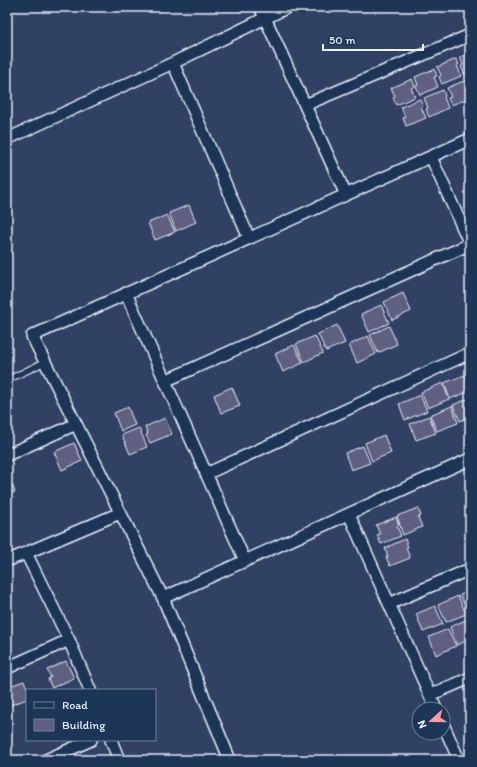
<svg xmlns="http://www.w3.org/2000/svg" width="477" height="767" font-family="Itim,sans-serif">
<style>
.building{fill:#5e5f80;stroke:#e8f1f8}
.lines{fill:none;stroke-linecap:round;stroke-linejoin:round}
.service-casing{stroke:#e8f1f8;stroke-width:8}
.minor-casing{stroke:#e8f1f8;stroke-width:14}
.service{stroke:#1d3557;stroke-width:5.5}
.minor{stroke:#1d3557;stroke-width:11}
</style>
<rect width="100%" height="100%" fill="#304163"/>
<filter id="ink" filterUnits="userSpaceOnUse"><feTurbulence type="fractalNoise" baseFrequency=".025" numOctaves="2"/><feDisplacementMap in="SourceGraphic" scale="8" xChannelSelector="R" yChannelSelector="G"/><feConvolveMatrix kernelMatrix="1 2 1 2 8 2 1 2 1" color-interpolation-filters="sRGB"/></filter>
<g filter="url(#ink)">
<path class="building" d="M470,53V72L464,74L461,66L463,65L460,57Z
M456,59L459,64L457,65L461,76L442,84L439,77L441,75L437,67Z
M434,69L437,76L434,77L438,87L420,95L416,86L418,85L415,77Z
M412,79L415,86L411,88L415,97L396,105L393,97L395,96L391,88Z
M466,80L468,85L466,86L470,98L451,105L448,98L451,97L447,88Z
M443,90L445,96L444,97L448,108L429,117L426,109L428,108L424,98Z
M420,99L423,106L421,107L426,118L406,126L403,118L405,117L401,107Z
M189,205L196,222L176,231L169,213Z
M167,215L175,232L155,240L148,223Z
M403,293L411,311L392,320L384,302Z
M381,305L389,323L369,332L361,314Z
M337,325L345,343L326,351L318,334Z
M389,326L397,344L378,353L370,335Z
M315,336L323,353L304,362L296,344Z
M368,336L376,354L357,363L349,345Z
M294,345L303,363L283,372L275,354Z
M465,375L470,387V391L450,399L444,383Z
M443,383L449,399L428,408L421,392Z
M232,387L240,406L221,413L214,395Z
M420,395L427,411L405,420L399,404Z
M470,398V417L460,421L453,405Z
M452,406L458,423L437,431L430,415Z
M128,407L135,425L121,431L114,413Z
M429,416L436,433L416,440L410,424Z
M165,418L172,434L150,443L146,435L148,434L145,427Z
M139,428L147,447L130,454L122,435Z
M384,435L391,453L372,461L365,443Z
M74,443L82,461L62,470L54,452Z
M363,446L370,463L351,470L345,453Z
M8,474L15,492L7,495V475Z
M418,508L421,516L418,517L422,527L403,535L397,516Z
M396,517L399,525L397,526L401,536L381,544L377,535L380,534L376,525Z
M405,539L408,547L406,548L410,558L390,566L386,557H388L385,548Z
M470,591V611L468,612L460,595Z
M458,596L466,614L446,622L438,605Z
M435,606L443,624L423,632L416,614Z
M470,618V639L457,645L450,627Z
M448,629L456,646L436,655L429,637Z
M66,661L74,678L52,688L48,679L51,677L47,670Z
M24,681L28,690L27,699L8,706L7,687Z"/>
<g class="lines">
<g class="service-casing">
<path id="service" d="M7,380L45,362"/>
</g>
<g class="minor-casing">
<path id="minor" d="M260,7L346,195
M173,63L249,238
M305,105L470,35
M7,139L173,63L288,7
M431,157L470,244
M126,293L245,561
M165,381L470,244
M7,455L76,424
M206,474L470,353
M349,514L436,709
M26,553L69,640
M7,561L120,513
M163,598L470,459
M389,604L470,569
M7,668L69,640L90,690
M430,695L470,678
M443,724L459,760
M111,740L119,760
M46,760L91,740
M230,760L163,598L32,336L470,139"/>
</g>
<use href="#service" class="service"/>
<use href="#minor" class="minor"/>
</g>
</g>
<rect width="477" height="767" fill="none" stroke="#1d3557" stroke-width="24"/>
<rect x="12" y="12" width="453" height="743" fill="none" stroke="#e8f1f8" stroke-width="1.5" filter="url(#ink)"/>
<rect x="26" y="689" width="130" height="52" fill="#1d3557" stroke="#6e8097"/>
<rect x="34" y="702" width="20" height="6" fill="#1d3557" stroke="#6e8097"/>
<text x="62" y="709" font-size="12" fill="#e8f1f8">Road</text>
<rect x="34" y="719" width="20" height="12" fill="#5e5f80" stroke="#6e8097"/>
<text x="62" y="729" font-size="12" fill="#e8f1f8">Building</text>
<g transform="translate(431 721) rotate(249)"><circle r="19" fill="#1d3557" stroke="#6e8097"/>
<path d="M0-3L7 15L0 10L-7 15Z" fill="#ff9aa2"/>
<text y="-6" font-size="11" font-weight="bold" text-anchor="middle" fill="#e8f1f8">N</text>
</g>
<path d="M323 44v6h100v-6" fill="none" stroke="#e8f1f8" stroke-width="2"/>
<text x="329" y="44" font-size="12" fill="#e8f1f8" stroke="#1d3557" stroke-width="3" paint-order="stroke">50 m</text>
</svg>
